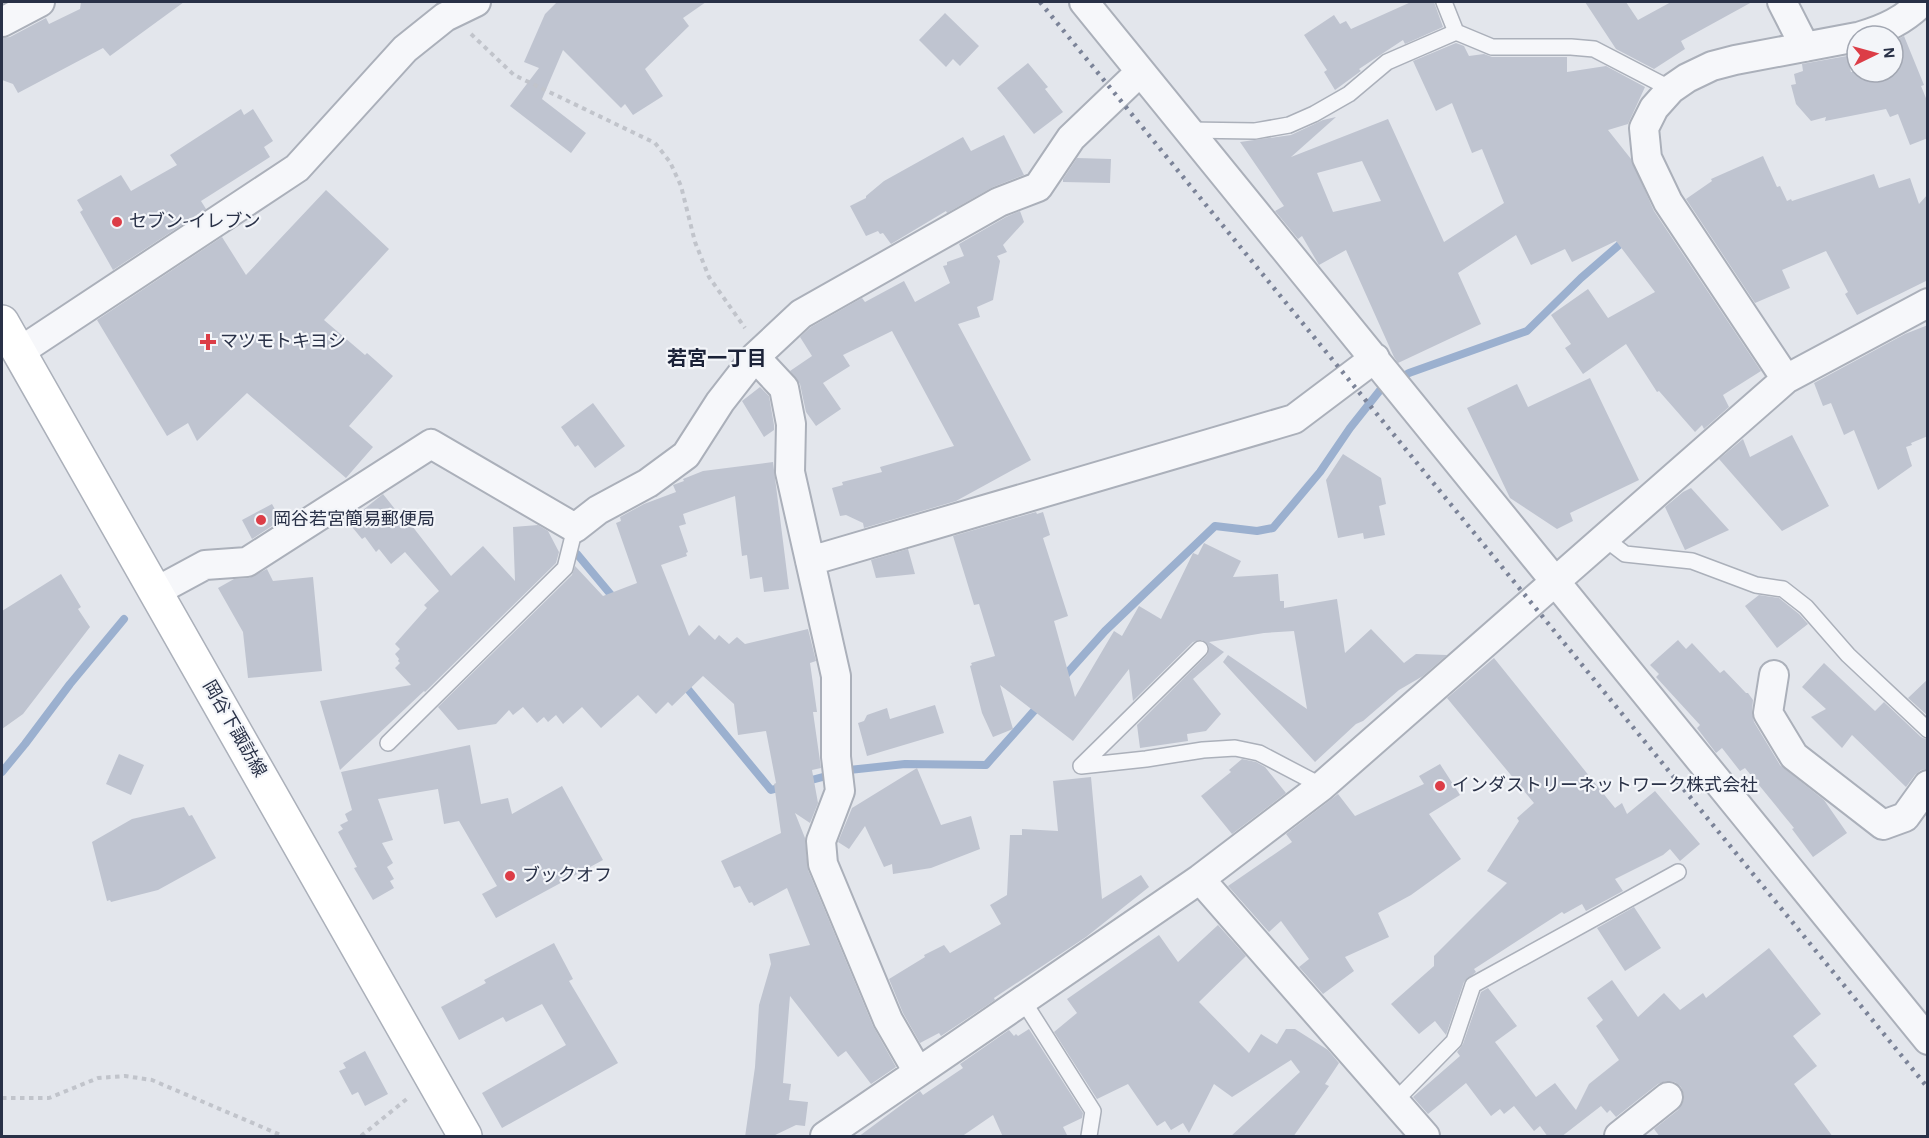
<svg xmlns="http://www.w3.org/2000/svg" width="1929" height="1138" font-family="'Alegreya Sans','Noto Sans JP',sans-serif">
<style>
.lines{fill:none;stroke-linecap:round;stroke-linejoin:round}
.stream{stroke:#9bb0cf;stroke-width:8}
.building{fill:#bfc4d0;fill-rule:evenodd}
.lane-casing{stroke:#abb0ba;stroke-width:18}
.street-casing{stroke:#abb0ba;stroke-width:32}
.secondary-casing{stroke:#abb0ba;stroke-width:36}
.path{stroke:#c1c4cb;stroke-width:4;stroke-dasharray:4.5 4.5;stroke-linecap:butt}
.lane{stroke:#f6f7fa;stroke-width:15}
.street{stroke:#f6f7fa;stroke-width:28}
.secondary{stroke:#fff;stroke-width:33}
.rail{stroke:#7b8398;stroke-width:4.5;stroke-dasharray:3 6;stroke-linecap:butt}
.poi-dot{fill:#dc3d47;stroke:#f3f5f9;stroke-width:2}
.labels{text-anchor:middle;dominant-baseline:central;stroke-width:4.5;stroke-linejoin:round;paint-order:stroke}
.poi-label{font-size:18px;fill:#293147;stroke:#f3f5f9;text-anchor:start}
.street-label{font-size:18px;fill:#293147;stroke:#f3f5f9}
.neighbourhood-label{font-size:20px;font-weight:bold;fill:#1b2238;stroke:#f3f5f9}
</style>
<rect width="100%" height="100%" fill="#e3e6ec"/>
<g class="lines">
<path class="stream" d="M577,554L617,602
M1061,680L1105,631L1215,526L1257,531L1273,528L1320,472L1350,428L1381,389L1409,373L1527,331L1581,278L1626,239
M682,682L771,790L786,786
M2,772L25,744L70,684L124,619
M804,782L849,770L905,764L986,765L1041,703"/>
</g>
<path class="building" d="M81,2H184L110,56L103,48L18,93L13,84L2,80V38L10,37L46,18L49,24L80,9Z
M557,2H706L683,18L689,26L645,69L663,96L633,115L625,104L621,108L563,50L542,99L586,133L571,153L510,106L539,68L524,62L545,14Z
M1411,2H1434L1443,27L1405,44L1403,40L1359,69L1361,71L1335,90L1324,72L1327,70L1304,35L1334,15L1340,24L1346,21L1351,29Z
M1585,2H1626L1638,20L1671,2H1752L1681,41L1685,49L1654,69L1616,49Z
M945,13L979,46L960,66L953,59L946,67L919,40Z
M1904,36L1924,85L1921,86L1928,103V138L1910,145L1898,114L1890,117L1886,109L1825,121L1826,117L1811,121L1796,104L1791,85L1796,84L1794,74L1803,71L1802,64L1847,56L1851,72H1893V42Z
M1456,43L1464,46L1469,56L1484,54L1492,57H1567V72L1606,66L1645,87L1628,124L1608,130L1631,159L1654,211L1761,371L1723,395L1729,407L1704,429L1702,425L1695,432L1659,391L1657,392L1626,344L1583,374L1565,348L1571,344L1551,315L1588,289L1608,318L1655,292L1616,241L1572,262L1565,249L1531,265L1516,235L1458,273L1481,324L1398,363L1394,357L1346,250L1319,265L1302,236L1298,239L1275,211L1284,206L1240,142L1291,135L1323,120L1336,117L1291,157L1388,119L1444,242L1504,203L1482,149L1472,153L1452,103L1436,111L1413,61ZM1362,161L1381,201L1333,212L1317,173Z
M1028,63L1048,87L1045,89L1063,112L1034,134L997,88Z
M241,109L244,115L253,109L273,141L264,147L270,157L201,201L206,209L113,270L80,212L83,210L77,200L121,175L131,191L177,165L170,155Z
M1004,135L1024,175L993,187L947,213L946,211L891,244L883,233L880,234L878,231L866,236L850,206L866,198V196L884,181L963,137L971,151Z
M1763,156L1777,187L1780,186L1787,201L1791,199L1792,201L1874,174L1879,188L1910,178L1919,204L1928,194V280L1857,315L1845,294L1848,292L1826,251L1782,270L1790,288L1755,303L1686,199L1712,181L1711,179Z
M1077,158L1111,159L1110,183L1063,182V179Z
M326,190L389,249L324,320L365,355L367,353L393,376L349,426L373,447L346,478L247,393L197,441L188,423L167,436L97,320L222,237L246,275Z
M1020,211L1024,222L1003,245L1007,252L997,256L1000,261L993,300L977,307L980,317L958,324L1031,460L956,501L864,528L863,523L846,515L840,516L832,488L843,485L842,482L882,472L880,467L954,446L892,331L843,355L850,366L823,383L841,409L816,426L806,412L800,384L790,371L812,356L800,337L811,327L862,298L865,302L904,281L915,302L950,283L943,266L947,265V262L964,256L959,244L1006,217Z
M1928,325V436L1911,443L1912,445L1906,447L1912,466L1878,490L1854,430L1844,435L1831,403L1823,406L1814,383L1905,334Z
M1590,378L1639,480L1570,513L1573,521L1557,529L1510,498L1467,408L1517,384L1528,407Z
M760,387L769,396L774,425V430L764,437L742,401Z
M593,403L625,446L595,468L578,445L575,447L561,427Z
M1792,435L1829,506L1782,531L1719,459L1743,439L1750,457Z
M1343,454L1381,478L1386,504L1379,506L1385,535L1364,539L1363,533L1338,538L1326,480Z
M773,462L789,589L764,592L762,577L750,579L747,555L742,556L735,496L683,514L686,524L679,526L688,552L686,553L687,556L661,565L689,636L699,625L715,640L719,635L729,644L737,637L745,644L808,629L816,661L810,663L817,712H813L821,768L812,770L818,803L810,823L795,813L805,838L808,870L873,1026L896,1067L871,1084L846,1051L838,1057L790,996L783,1083L791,1084L789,1100L808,1102L805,1126L796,1125L771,1137H745L755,1067L759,1005L771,964L769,954L810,945L787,888L754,906L752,902L749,903L740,886L734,888L721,861L781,833L774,784L776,783L766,731L738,735L734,704L703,676L672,706L668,702L656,714L638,695L601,728L582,707L563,724L556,715L548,722L544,717L537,723L523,707L513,715L509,710L496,724L458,730L438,707L572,575L575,566L603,596L637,583L616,523L621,521L620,517L644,504L676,492L673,485L684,481L683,479L703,471Z
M1691,488L1729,530L1685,550L1665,507L1683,492Z
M383,494L406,523L409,522L451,576L483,546L515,581L513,527L538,525L548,531L559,552L556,563L425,692L424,691L340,770L320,701L411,685L395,668L400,663L398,661L399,659L395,654L400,649L395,644L427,608L424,605L439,591L405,552L391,564L379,549L376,552L365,537L362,539L348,522Z
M272,504L281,520L252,539L242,520Z
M1036,512L1037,514L1043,512L1050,535L1043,538L1068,616L1054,621L1075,697L1114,631L1122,636L1139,606L1161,619L1193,553L1198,555L1204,543L1241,561L1233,577L1278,574L1280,601H1284V608L1337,599L1345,653L1371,629L1404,663L1416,654L1447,655L1423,676L1399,690L1363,721L1356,724L1315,762L1223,662L1228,655L1307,709L1294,631L1264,633L1209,642L1224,652L1193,679L1221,714L1206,731L1187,734L1188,741L1140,748L1137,725L1207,655L1209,646L1202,640L1193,642L1133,701L1129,669L1073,741L1000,685L1013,729L993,737L982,713L970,666L972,665L971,663L995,656L979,604L974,605L953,536Z
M908,549L915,574L876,578L871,560Z
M267,569L273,581L313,577L322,671L248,678L243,632L218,588L234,579L249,578Z
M61,574L81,607L78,609L90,627L23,714L2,729V611Z
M1759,595L1779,598L1799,614L1808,624L1777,648L1745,606Z
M1678,640L1686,649L1692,643L1720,673L1724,670L1746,693H1748L1753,700L1752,711L1754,722L1780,765L1824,800L1847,833L1813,857L1792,829L1794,828L1745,768L1740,771L1722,748L1716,753L1697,728L1700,725L1656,677L1659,674L1650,665Z
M1494,658L1615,808L1622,803L1627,814L1655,791L1700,844L1680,861L1670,849L1663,855L1615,879L1623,891L1586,911L1582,904L1564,914L1562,912L1474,969L1476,972L1464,982L1446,1035L1435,1021L1419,1034L1391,1004L1434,966V956L1507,883L1487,871L1519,821L1517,818L1534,803L1447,698Z
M1824,663L1875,711L1884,702L1921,737L1928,740V769L1921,770L1915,775L1906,787L1852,735L1842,748L1811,717L1826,709L1802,687Z
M1928,679V716L1908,698Z
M935,705L944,733L867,756L858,723L864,721L867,715L887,708L890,719Z
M470,745L481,804L508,798L512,814L562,786L603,860L496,918L482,894L497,886L459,821L444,824L438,789L378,799L393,840L382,843L393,863L387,867L394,879L390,881L394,888L373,900L354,868L357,867L338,832L343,829L340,825L348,821L345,814L352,810L341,772Z
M119,754L144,765L131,795L106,784Z
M1242,759L1256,762L1265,767L1286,793L1232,834L1201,796L1231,772L1229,770Z
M1440,764L1460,795L1429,814L1461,859L1411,895L1378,913L1389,937L1345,957L1354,971L1323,994L1299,967L1309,959L1281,921L1269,932L1228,886L1292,842L1286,834L1338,794L1355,816L1424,784L1419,776Z
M917,768L941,825L971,816L980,849L931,868L893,874L892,864L884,867L865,826L849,849L838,842L852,808Z
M1091,777L1102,899L1141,875L1149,887L1086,937L994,998L995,1000L941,1036L939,1033L920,1043L903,1013L889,979L925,957L924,955L944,945L950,953L1001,924L990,905L1007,895L1010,835H1022V829L1058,831L1053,781Z
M184,807L189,816L192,815L216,858L158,890L111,902L110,900L107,901L92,842L132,819Z
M1634,907L1661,948L1625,971L1597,928Z
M1218,925L1246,956L1199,1002L1249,1053L1261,1034L1277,1044L1286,1029H1295L1328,1050L1339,1063L1325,1084L1329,1086L1293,1137H1230L1300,1072L1291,1060L1232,1097L1214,1084L1189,1133L1183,1123L1171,1130L1165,1121L1157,1126L1128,1084L1097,1099L1054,1032L1077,1013L1067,999L1159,935L1178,962Z
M554,943L573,979L569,981L618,1063L502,1128L482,1093L566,1045L542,1004L506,1022L503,1017L459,1040L441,1007L486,983L484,980Z
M1769,948L1821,1014L1793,1036L1817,1066L1794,1084L1833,1137H1660L1654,1129L1678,1110L1683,1102L1684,1095L1681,1087L1675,1082L1666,1081L1658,1084L1616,1117L1610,1110L1607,1113L1601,1106L1561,1137H1548L1540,1126L1534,1131L1514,1106L1504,1114L1500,1109L1491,1116L1466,1083L1428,1114L1413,1097L1460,1056L1457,1052L1463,1044L1481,992L1488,988L1517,1026L1495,1042L1536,1097L1555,1083L1576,1110L1589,1084L1619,1060L1596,1026L1603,1020L1587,998L1612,980L1638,1017L1664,993L1680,1010L1703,993L1706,998Z
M1029,1029L1083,1113L1082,1118L1063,1127L1068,1137H1003L993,1115L961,1137H858L920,1091L923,1095L963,1068L960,1064L1009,1030L1014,1036L1016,1034L1018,1036Z
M365,1051L388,1094L365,1106L358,1092L352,1095L339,1071L346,1068L343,1063Z"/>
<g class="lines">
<g class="lane-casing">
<path id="lane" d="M1456,32L1492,47H1571L1594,49L1671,89
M1188,130L1255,131L1289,125L1314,114L1349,94L1387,62L1456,32L1444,2
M1604,538L1625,554L1692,561L1756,585L1783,589L1806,607L1848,655L1928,730
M1200,649L1081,766L1146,759L1203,750L1235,748L1259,753L1322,786
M388,743L565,568L575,528
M1022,999L1093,1111L1089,1136
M1394,1102L1454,1041L1473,985L1678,872"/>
</g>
<g class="street-casing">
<path id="street" d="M1084,2L1928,1040
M1782,2L1805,47
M2,22L40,2
M1861,36C1885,29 1904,20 1922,2
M19,352L297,168L405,49L445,17L476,2
M755,357L784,388L791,424L790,472L836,676V757L840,791L821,841L823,864L888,1020L918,1072
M1786,379L1668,202L1647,158L1644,128L1654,108L1671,89L1687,78L1712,66L1735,60L1857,37
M810,561L1294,419L1375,358
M155,592L205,565L247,562L431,444L575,528L598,510L648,483L686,455L720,402L755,357L801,314L999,202L1038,187L1071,138L1140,72
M1774,675L1768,713L1794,756L1883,825L1905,817L1928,785
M1200,879L1425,1136
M825,1136L1200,879L1322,786L1786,379L1928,303
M1619,1136L1668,1097"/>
</g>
<g class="secondary-casing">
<path id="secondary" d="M2,322L465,1136"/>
</g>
<path class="path" d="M471,34L514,75L655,143L670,162L681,186L695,242L709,277L745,328
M2,1098H49L98,1078L125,1076L152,1080L283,1136
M361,1136L408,1098"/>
<use href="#lane" class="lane"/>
<use href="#street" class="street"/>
<use href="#secondary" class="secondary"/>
<path class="rail" d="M1040,2L1928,1088"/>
</g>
<g class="poi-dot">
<circle cx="117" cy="222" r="6"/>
<path d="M205 333h6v6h6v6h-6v6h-6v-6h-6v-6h6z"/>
<circle cx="261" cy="520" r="6"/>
<circle cx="1440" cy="786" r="6"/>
<circle cx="510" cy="876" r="6"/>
</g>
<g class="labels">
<g class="poi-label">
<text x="129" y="222">セブン-イレブン</text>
<text x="220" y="342">マツモトキヨシ</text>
<text x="273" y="520">岡谷若宮簡易郵便局</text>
<text x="1452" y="786">インダストリーネットワーク株式会社</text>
<text x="522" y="876">ブックオフ</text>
</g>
<g class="street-label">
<text transform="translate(234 729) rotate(60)">岡谷下諏訪線</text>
</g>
<g class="neighbourhood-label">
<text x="717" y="359">若宮一丁目</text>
</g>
</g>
<rect width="1929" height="1138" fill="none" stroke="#293147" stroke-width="6"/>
<g transform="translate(1875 54) rotate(85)"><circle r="28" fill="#f3f5f9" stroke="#a2a7b2" stroke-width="1.5"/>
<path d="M0-4.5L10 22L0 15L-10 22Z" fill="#dc3d47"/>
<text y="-9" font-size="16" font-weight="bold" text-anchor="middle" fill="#293147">N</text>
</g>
</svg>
